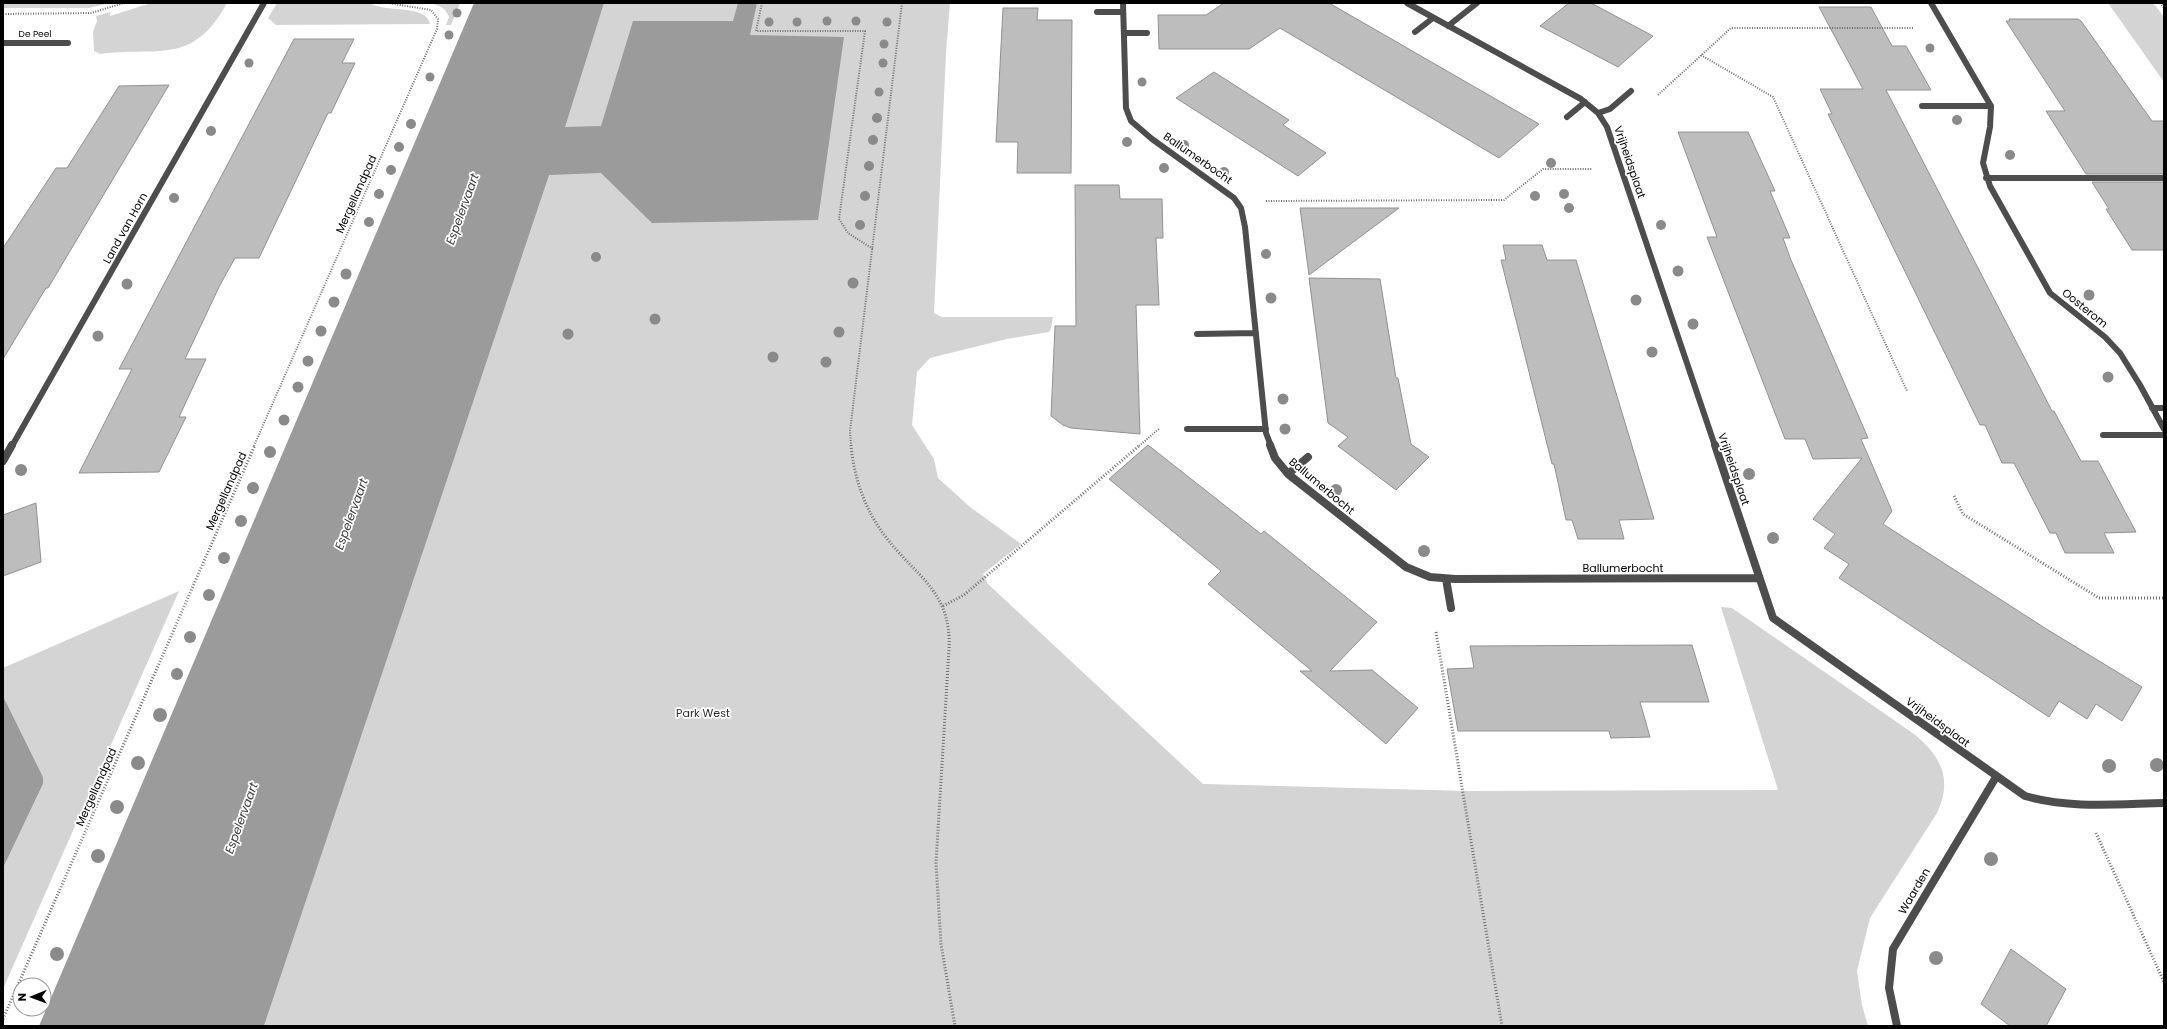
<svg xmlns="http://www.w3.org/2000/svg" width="2167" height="1029" font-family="Poppins,sans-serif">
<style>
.green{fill:#d4d4d4}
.water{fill:#9b9b9b}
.building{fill:#bdbdbd;stroke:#919191}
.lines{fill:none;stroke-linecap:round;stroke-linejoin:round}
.path-far1{stroke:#6f6f6f;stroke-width:2;stroke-dasharray:1 1.5;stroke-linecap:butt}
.path{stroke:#6f6f6f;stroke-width:3;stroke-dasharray:1 2;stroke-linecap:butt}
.minor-far1{stroke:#4d4d4d;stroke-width:6}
.minor{stroke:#4d4d4d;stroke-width:8}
.tree{fill:#8a8a8a}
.labels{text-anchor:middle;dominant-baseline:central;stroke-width:3.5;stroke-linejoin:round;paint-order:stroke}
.far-street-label{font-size:9px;fill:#000;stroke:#fff}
.street-label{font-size:11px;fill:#000;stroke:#fff}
.park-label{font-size:11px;fill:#2b2b2b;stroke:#fff}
.water-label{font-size:12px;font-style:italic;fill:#3c3c3c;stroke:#fff}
</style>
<rect width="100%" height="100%" fill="#fff"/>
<path class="green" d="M3,3H110L89,8H3Z
M151,3H227C192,67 158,46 100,54L94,51L93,32L97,21L96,16L110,12V16Z
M277,3H370C384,13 427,4 430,24L276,25L268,18Z
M426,3H460L451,25H446L449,17C445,6 436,4 426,3Z
M604,3H950L946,53L934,313L942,317H1053L1051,328L1049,332L1007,339L930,358L917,372L912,425L934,459L938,478L970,507L1021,544L983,574L988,584L1203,784L1468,791L1778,790L1721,607L1732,608L1914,734C1941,756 1953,779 1937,813L1870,918L1857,971L1862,1005L1868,1026H264Z
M2108,3H2150L2155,5L2164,17V82Z
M179,591L3,989V868L43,784V777L3,696V668Z"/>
<path class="water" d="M474,3H604L565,127L601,126L633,21H733L738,3H757L750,35L844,37L818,220L652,223L601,173L549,175L264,1026H39Z
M3,696L43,777V784L3,868Z"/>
<path class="building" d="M1224,3H1329L1539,124L1499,158L1280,28L1249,49H1159L1158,15H1206Z
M1569,3H1591L1653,36L1618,67L1540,26Z
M1819,7H1871L1892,46H1906L1931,90H1886L2052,411H2054L2081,461H2098L2136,532L2104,533L2114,553H2065L2056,533H2050L2014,463H2002L1985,425H1980L1828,114H1832L1820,89H1863Z
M1003,8H1038L1037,20H1072L1071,173H1017L1018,142H996Z
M2009,19H2078L2081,21L2152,121H2164V174H2086L2046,111H2065L2006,21H2010Z
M294,39H354L342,63H355L331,113H328L259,258H235L220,285L185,359H206L179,417H186L159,472L79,473L132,369H119Z
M1214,72L1289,120L1283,125L1326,153L1298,176L1176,98Z
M169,85L48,288H46L3,359V248L56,168H67L119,86Z
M1678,132H1748L1775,191H1770L1790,238H1783L1791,260L1868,438L1861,439L1892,511L1883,524L2048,630L2142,687L2122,721L2096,704L2087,719L2059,701L2049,717L1839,578L1849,564L1824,548L1835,534L1813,519L1862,458L1813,459L1805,439H1785L1707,237H1717Z
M2092,182H2164V250H2132L2106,209H2109Z
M1075,185H1119L1120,199H1162L1163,238H1156L1159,305H1136L1140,434L1071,428L1063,425L1051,416L1055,326H1076Z
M1300,208H1399L1309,275Z
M1503,245H1542L1547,260H1576L1654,519L1619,520L1624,539H1578L1572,520H1566L1554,464H1552L1501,260H1506Z
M1309,278L1380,279L1396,378H1398L1411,444L1429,457L1396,490L1338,446L1348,437L1328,423Z
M1148,445L1261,534L1264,531L1377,622L1330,671L1372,670L1418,708L1386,744L1300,671H1312L1208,584L1221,571L1109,479Z
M36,503L41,562L3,576V515Z
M1692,645L1709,702H1640L1650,737L1611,738L1609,731H1458L1447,669L1474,668L1470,646Z
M2011,949L2066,989L2046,1026H2010L1981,1004Z"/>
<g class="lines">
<path class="path-far1" d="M762,3L756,31H865L839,219L848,233L873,249
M2160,3L2164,8
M3,14L91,13L124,3
M1701,55L1773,97L1907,391
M1658,95L1731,28H1913
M1266,201L1504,200L1543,169H1592
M254,446L437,29L438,19L431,10L388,3
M851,446L850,431L902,3
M1139,446L1160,428"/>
<path class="path" d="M851,445C854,478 865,510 885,536C915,576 952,591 949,649L936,863L941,944L955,1026
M1954,496L1963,514L2099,598H2164
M943,606L964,595L1140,445
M1436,632L1502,1026
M2096,833L2164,982
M3,1019L255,445"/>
<path class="minor-far1" d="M1123,3L1126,108L1131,121L1152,139L1234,198L1241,208L1245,227L1266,433L1271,446
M1407,3L1581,99L1598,113L1607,127L1715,446
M1931,3L1991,106L1990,127L1983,163L1990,186L2050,293L2105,337L2120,353L2140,385L2164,429
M1097,12H1123
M1448,26L1477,3
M1415,32L1433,18
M1124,33H1147
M3,43H68
M1922,106H1991
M1598,113L1610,109L1631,91
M1567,117L1585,102
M1986,178H2164
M1197,334L1256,333
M2152,408H2164
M1187,429H1266
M2103,435H2164
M12,446L264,3"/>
<path class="minor" d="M1270,445L1275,458L1288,474L1406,567L1430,577L1455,579L1759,578
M1715,445L1773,618L2025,796C2070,809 2117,804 2164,803
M3,461L12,445
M1288,474L1308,457
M1446,579L1451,608
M1897,1026L1889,988L1893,949L1996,777"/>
</g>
<g class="tree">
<circle cx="457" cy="13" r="4.5"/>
<circle cx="827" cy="21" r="4.5"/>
<circle cx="856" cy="21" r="4.5"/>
<circle cx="769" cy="22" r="4.5"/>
<circle cx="797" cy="22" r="4.5"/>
<circle cx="887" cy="22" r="4.5"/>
<circle cx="449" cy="35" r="4.5"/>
<circle cx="884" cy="44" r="4.5"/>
<circle cx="1930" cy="48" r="4.5"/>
<circle cx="249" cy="63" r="4.5"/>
<circle cx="883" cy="63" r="4.5"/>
<circle cx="430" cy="77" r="4.5"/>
<circle cx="1142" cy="82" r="4.5"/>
<circle cx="879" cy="92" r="4.5"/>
<circle cx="877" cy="118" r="5"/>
<circle cx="1957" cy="120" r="5"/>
<circle cx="411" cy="124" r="5"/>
<circle cx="211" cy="131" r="5"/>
<circle cx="873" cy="140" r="5"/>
<circle cx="1127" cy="142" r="5"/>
<circle cx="1184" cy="145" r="5"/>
<circle cx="399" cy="147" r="5"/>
<circle cx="2010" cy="155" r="5"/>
<circle cx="1551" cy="163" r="5"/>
<circle cx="869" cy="166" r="5"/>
<circle cx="1164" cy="168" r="5"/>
<circle cx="391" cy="170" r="5"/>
<circle cx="1224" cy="172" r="5"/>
<circle cx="379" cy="194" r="5"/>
<circle cx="1564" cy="194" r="5"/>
<circle cx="865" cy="196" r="5"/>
<circle cx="1535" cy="196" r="5"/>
<circle cx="174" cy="198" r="5"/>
<circle cx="1569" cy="208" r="5"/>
<circle cx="369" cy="222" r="5"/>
<circle cx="860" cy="225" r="5"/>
<circle cx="1661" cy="225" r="5"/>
<circle cx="1266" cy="254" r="5"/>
<circle cx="596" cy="257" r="5"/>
<circle cx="1678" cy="271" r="5.5"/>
<circle cx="346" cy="274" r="5.5"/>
<circle cx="853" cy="283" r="5.5"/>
<circle cx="127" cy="284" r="5.5"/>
<circle cx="2089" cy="295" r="5.5"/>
<circle cx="1271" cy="298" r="5.5"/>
<circle cx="1636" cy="300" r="5.5"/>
<circle cx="334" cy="302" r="5.5"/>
<circle cx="655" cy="319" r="5.5"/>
<circle cx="1693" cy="324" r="5.5"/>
<circle cx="321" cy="331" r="5.5"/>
<circle cx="839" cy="332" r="5.5"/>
<circle cx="568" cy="334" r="5.5"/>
<circle cx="98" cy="336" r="5.5"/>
<circle cx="1652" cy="352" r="5.5"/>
<circle cx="773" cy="357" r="5.5"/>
<circle cx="308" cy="361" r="5.5"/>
<circle cx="826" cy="362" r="5.5"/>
<circle cx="2108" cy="377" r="5.5"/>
<circle cx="298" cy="387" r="5.5"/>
<circle cx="1283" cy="399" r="5.5"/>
<circle cx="284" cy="420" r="5.5"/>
<circle cx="1285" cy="429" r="5.5"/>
<circle cx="270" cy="452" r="6"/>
<circle cx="21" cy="470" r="6"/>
<circle cx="1749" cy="474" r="6"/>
<circle cx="253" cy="488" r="6"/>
<circle cx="1336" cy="490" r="6"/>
<circle cx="241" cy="521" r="6"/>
<circle cx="1773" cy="538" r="6"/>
<circle cx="1424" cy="551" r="6"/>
<circle cx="224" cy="558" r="6"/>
<circle cx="209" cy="595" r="6"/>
<circle cx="190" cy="637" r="6"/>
<circle cx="177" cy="674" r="6"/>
<circle cx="160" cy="715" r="7"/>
<circle cx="138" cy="763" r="7"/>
<circle cx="2157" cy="765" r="7"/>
<circle cx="2109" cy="766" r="7"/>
<circle cx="117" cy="807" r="7"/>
<circle cx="98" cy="856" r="7"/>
<circle cx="1991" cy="859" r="7"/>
<circle cx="57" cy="954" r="7"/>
<circle cx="1936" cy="958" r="7"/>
</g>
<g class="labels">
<g class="far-street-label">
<text x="35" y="34">De Peel</text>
</g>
<g class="street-label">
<text transform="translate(1198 158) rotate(35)">Ballumerbocht</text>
<text transform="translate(1630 162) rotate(71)">Vrijheidsplaat</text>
<text transform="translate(356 194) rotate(-66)">Mergellandpad</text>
<text transform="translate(125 228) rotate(-61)">Land van Horn</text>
<text transform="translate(2085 308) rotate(39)">Oosterom</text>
<text transform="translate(1734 469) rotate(71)">Vrijheidsplaat</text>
<text transform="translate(1322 486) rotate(40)">Ballumerbocht</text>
<text transform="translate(226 491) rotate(-66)">Mergellandpad</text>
<text x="1623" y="568">Ballumerbocht</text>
<text transform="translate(1938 722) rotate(36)">Vrijheidsplaat</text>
<text transform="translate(96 787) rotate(-66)">Mergellandpad</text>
<text transform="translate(1914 891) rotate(-60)">Waarden</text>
</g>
<g class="park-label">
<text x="703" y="713">Park West</text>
</g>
<g class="water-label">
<text transform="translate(462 209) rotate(-70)">Espelervaart</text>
<text transform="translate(351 514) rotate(-70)">Espelervaart</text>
<text transform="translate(241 818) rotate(-70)">Espelervaart</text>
</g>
</g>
<rect width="2167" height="1029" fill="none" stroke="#000000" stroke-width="8"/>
<g transform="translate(32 997) rotate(269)"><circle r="19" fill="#ffffff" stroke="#999999"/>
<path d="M0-3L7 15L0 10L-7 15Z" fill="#000000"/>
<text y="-6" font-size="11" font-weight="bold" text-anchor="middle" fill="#000000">N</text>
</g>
</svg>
